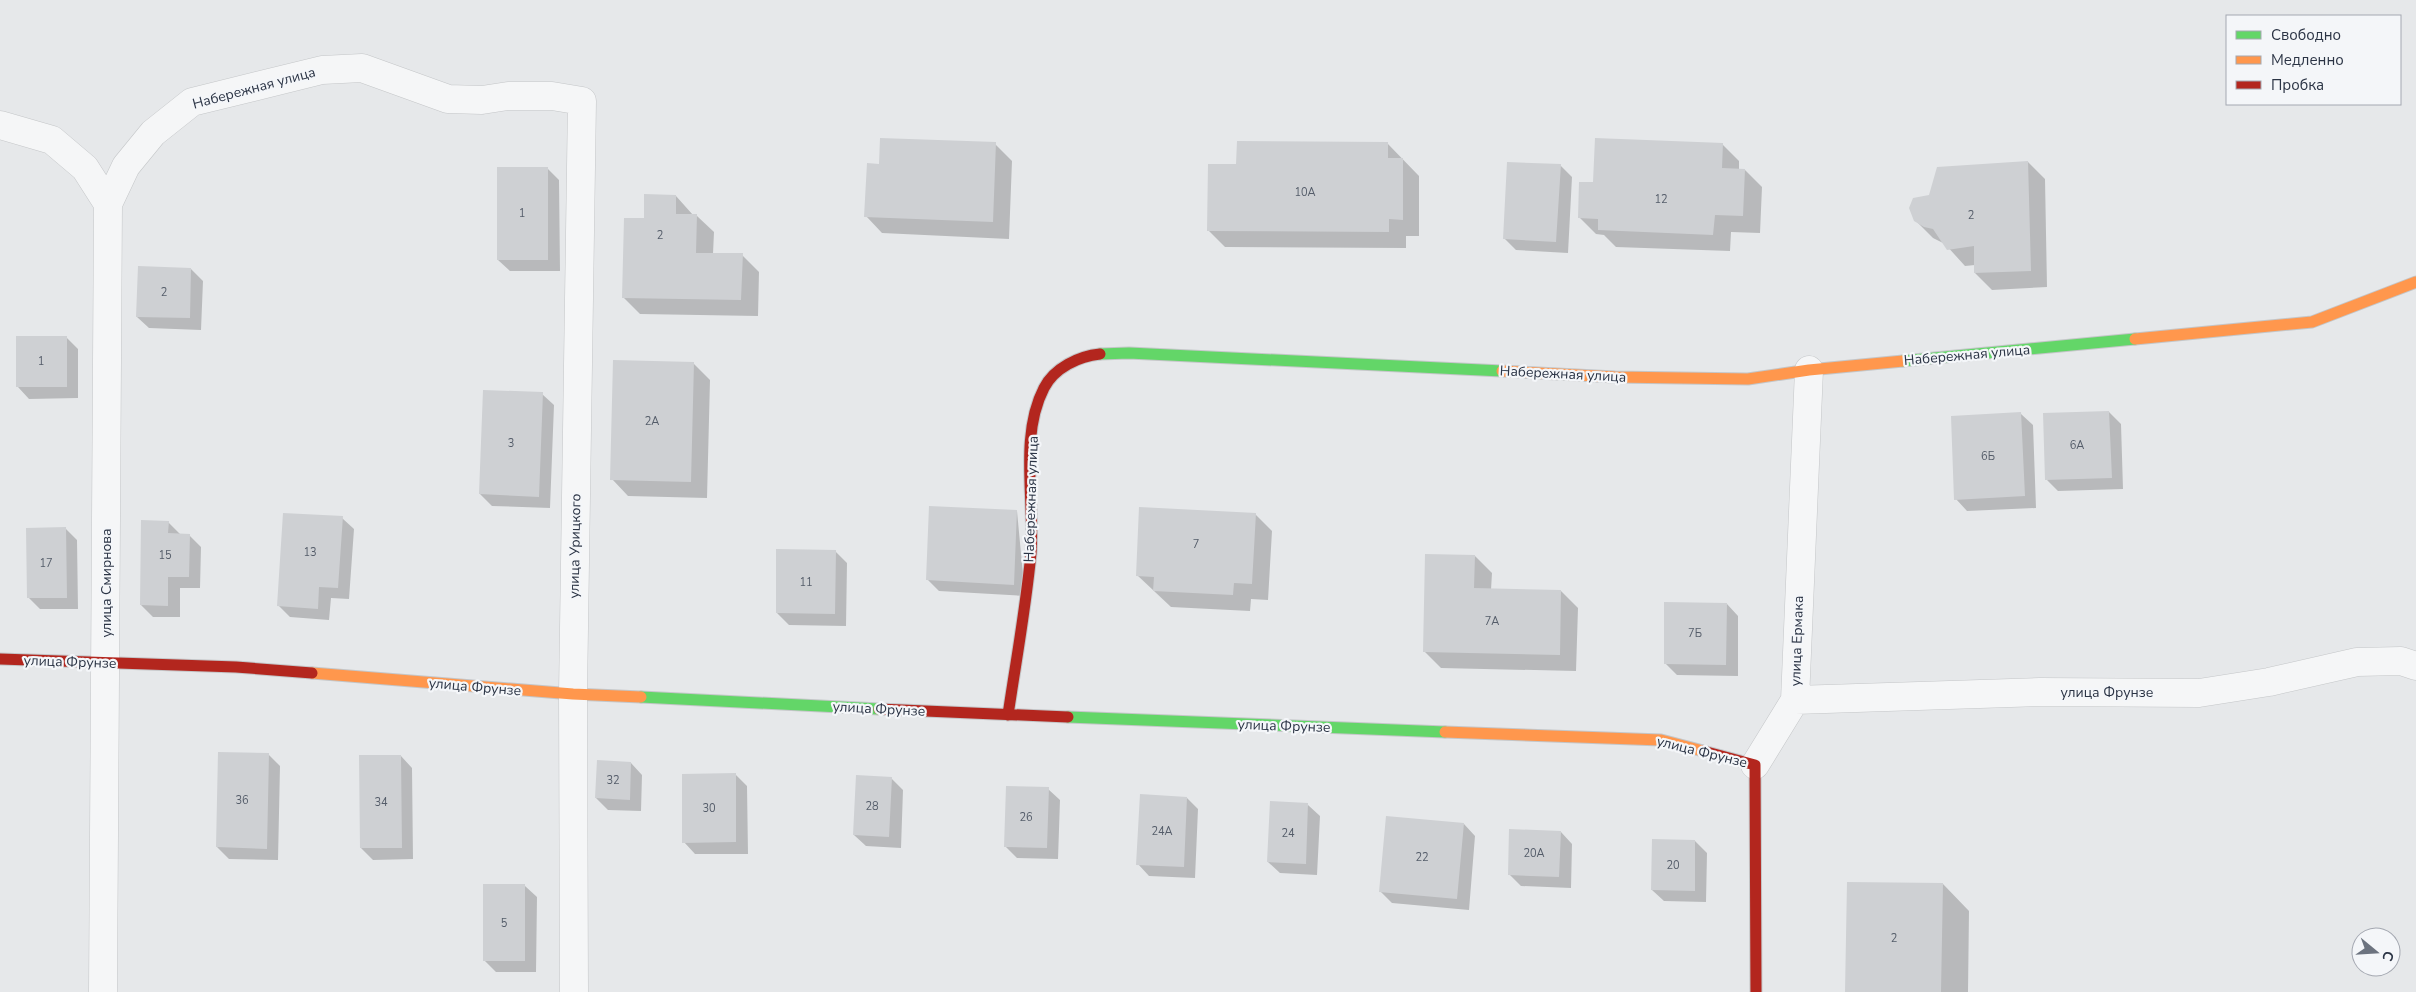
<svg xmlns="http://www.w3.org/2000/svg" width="2416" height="992" font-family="'Nunito Sans',sans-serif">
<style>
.shadow{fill:#0003}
.building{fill:#ced0d3}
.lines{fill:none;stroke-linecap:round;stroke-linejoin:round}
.street-casing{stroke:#c4c6c8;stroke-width:29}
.fast-casing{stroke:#c4c6c8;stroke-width:13}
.slow-casing{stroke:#c4c6c8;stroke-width:13}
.jam-casing{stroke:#c4c6c8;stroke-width:13}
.street{stroke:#f5f6f7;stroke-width:28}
.fast{stroke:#63d668;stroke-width:11}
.slow{stroke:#ff974d;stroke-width:11}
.jam{stroke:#b3261e;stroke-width:11}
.labels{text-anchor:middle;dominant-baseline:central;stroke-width:4.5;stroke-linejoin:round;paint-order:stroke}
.number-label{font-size:11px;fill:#545c69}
.street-label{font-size:14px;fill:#2b3445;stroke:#f4f6f9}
</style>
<rect width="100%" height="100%" fill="#e6e8ea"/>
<path class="shadow" d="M1387,143L1419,176V236H1406V248L1225,247L1208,230L1238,165Z
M995,144L1012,161L1009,239L882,233L866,216L880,165Z
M1722,144L1739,161V170H1745L1762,187L1760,233L1731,232L1730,251L1616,247L1604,235L1596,234L1579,217L1594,184Z
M2028,162L2045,179L2047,287L1992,290L1975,273V265L1965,266L1945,244L1933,238L1915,220L1930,196Z
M1560,165L1572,177L1568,253L1516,250L1504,238Z
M548,169L559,180L560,271H510L498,260Z
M676,196L693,215L697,216L714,232L713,254L742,255L759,272L758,316L640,314L623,297L645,219Z
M191,269L203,281L201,330L149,328L137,317Z
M66,337L78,349V398L29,399L18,387Z
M693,363L710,380L707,498L628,496L612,479Z
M542,394L554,405L550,508L492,506L480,494Z
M2109,412L2121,424L2123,489L2058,491L2047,480Z
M2021,414L2033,425L2036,508L1967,511L1956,499Z
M1017,511L1025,596L939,591L928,580Z
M1255,514L1272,531L1268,600L1251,599L1250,611L1171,607L1137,575Z
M342,518L354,529L349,599L331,598L329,620L290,617L278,605Z
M168,522L180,534L189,535L201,547L200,588H180V617H153L141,605Z
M66,529L77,540L78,609H40L28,597Z
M835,551L847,563L846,626L789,625L777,613Z
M1475,556L1492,573L1491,590L1561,591L1578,608L1576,671L1441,668L1424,651Z
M1727,604L1738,616V676L1677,675L1665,663Z
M268,754L280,766L278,860L229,859L217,847Z
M401,756L412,768L413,859L373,860L361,848Z
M631,763L642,775L641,811L608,810L596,798Z
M735,774L747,786L748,854H695L684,842Z
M891,778L903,790L901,848L866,846L854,835Z
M1048,789L1060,800L1058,859L1017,858L1005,846Z
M1187,798L1198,809L1195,878L1149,876L1138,864Z
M1308,805L1320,816L1317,875L1280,873L1268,862Z
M1464,824L1475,836L1469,910L1392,903L1380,891Z
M1561,832L1572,844L1571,888L1521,886L1509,874Z
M1695,841L1707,853L1706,902L1664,901L1652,890Z
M1943,884L1969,911L1968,992H1846Z
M525,886L537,897L536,972H496L484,960Z"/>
<path class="building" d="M880,138L996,142L993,222L864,217L867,163L879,164Z
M1595,138L1723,143L1722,168L1745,169L1743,216L1715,215L1713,235L1598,230V219L1578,218L1579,182H1593Z
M1237,141L1388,142V158H1403V220L1389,219V232L1207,231L1208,164H1236Z
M2028,161L2031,271L1974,273V246L1947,250L1933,229L1924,227L1914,221L1909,208L1913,198L1929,195L1937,167Z
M1507,162L1561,164L1556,242L1503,239Z
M497,167H548V260H497Z
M644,194L676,195V214H697L696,253H743L741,300L622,298L624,218H644Z
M138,266L191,268L190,318L136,317Z
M16,336H67V387H16Z
M613,360L694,362L691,482L610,480Z
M483,390L543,392L539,497L479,494Z
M2109,411L2112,478L2045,480L2043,413Z
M2021,412L2025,496L1954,500L1951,416Z
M929,506L1017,510L1014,585L926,580Z
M1139,507L1256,513L1252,584L1234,583L1233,595L1153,591L1154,577L1136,576Z
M283,513L343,516L338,588L319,587L318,609L277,606Z
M141,520L169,521L168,533L190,534L189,577H168V606L140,605Z
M66,527L67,598H27L26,528Z
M776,549L836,550L835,614L776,613Z
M1425,554L1475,555L1474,588L1561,590L1560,655L1423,652Z
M1664,602L1727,603L1726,665L1664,664Z
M218,752L269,753L267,849L216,847Z
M359,755H401L402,848H360Z
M597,760L631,762L630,800L595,798Z
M736,773V842L682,843V774Z
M856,775L892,777L889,837L853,835Z
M1006,786L1049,787L1047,848L1004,847Z
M1140,794L1187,797L1184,867L1136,865Z
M1270,801L1308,803L1306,864L1267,862Z
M1386,816L1464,823L1457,899L1379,892Z
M1509,829L1561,831L1559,877L1508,875Z
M1652,839L1695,840V891L1651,890Z
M1847,882L1943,883L1941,992H1845Z
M483,884H525V961H483Z"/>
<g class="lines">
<g class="street-casing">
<path id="street" d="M0,125L52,140L85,168L108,204L126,166L153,133L192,102L322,70L362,68L448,99L482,100L508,96H552L582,101L573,694L574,992
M1795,700L2040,692L2199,693L2269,682L2357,662L2401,661L2416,666
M1755,765L1795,700L1809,370
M103,992L108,204"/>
</g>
<g class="fast-casing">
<path id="fast" d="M1100,354L1129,353L1502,371
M1903,361L2135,339
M641,697L879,709
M1068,717L1445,732"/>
</g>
<g class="slow-casing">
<path id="slow" d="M2135,339L2312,322L2416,282
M1502,371L1615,377L1748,379L1809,370L1903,361
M312,673L573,694L641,697
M1445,732L1661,740L1703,751"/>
</g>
<g class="jam-casing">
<path id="jam" d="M0,659L236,667L312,673
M879,709L1068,717
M1008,715C1016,661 1026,607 1031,553C1035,501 1019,436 1044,388C1054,368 1079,356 1100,354
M1703,751L1755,765L1756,992"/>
</g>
<use href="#street" class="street"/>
<use href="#fast" class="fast"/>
<use href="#slow" class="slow"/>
<use href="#jam" class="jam"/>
</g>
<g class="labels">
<g class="number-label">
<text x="1305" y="192">10А</text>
<text x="1661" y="199">12</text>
<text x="522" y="213">1</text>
<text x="1971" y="215">2</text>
<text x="660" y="235">2</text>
<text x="164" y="292">2</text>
<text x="41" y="361">1</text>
<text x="652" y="421">2А</text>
<text x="511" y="443">3</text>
<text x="2077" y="445">6А</text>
<text x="1988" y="456">6Б</text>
<text x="1196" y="544">7</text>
<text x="310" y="552">13</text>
<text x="165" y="555">15</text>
<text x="46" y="563">17</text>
<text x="806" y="582">11</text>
<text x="1492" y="621">7А</text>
<text x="1695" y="633">7Б</text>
<text x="613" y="780">32</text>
<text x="242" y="800">36</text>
<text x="381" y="802">34</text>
<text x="872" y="806">28</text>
<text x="709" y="808">30</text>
<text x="1026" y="817">26</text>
<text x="1162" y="831">24А</text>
<text x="1288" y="833">24</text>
<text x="1534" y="853">20А</text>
<text x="1422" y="857">22</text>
<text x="1673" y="865">20</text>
<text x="504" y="923">5</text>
<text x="1894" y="938">2</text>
</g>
<g class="street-label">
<text transform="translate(254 88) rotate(-15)">Набережная улица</text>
<text transform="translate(1967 355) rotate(-5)">Набережная улица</text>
<text transform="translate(1563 374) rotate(3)">Набережная улица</text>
<text transform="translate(1031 499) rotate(-88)">Набережная улица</text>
<text transform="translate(575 546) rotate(-89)">улица Урицкого</text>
<text transform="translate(106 583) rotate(-90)">улица Смирнова</text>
<text transform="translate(1797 641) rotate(-88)">улица Ермака</text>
<text transform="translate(70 662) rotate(2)">улица Фрунзе</text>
<text transform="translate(475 687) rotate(5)">улица Фрунзе</text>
<text x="2107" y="692">улица Фрунзе</text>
<text transform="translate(879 709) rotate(3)">улица Фрунзе</text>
<text transform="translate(1284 726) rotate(2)">улица Фрунзе</text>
<text transform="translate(1702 752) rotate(14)">улица Фрунзе</text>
</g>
</g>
<rect x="2226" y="15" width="175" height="90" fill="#f4f6f9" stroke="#a4a8b1"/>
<rect x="2236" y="31" width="25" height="8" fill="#63d668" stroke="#a4a8b1"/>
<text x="2271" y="40" font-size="15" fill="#2b3445">Свободно</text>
<rect x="2236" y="56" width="25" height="8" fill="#ff974d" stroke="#a4a8b1"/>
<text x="2271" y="65" font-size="15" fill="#2b3445">Медленно</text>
<rect x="2236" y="81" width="25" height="8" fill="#b3261e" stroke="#a4a8b1"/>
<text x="2271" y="90" font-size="15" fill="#2b3445">Пробка</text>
<g transform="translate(2376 952) rotate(108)"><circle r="24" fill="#f4f6f9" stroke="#a4a8b1"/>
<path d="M0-4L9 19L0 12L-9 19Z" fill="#6c737f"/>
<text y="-8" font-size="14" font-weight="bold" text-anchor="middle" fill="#2b3445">С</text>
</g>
</svg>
